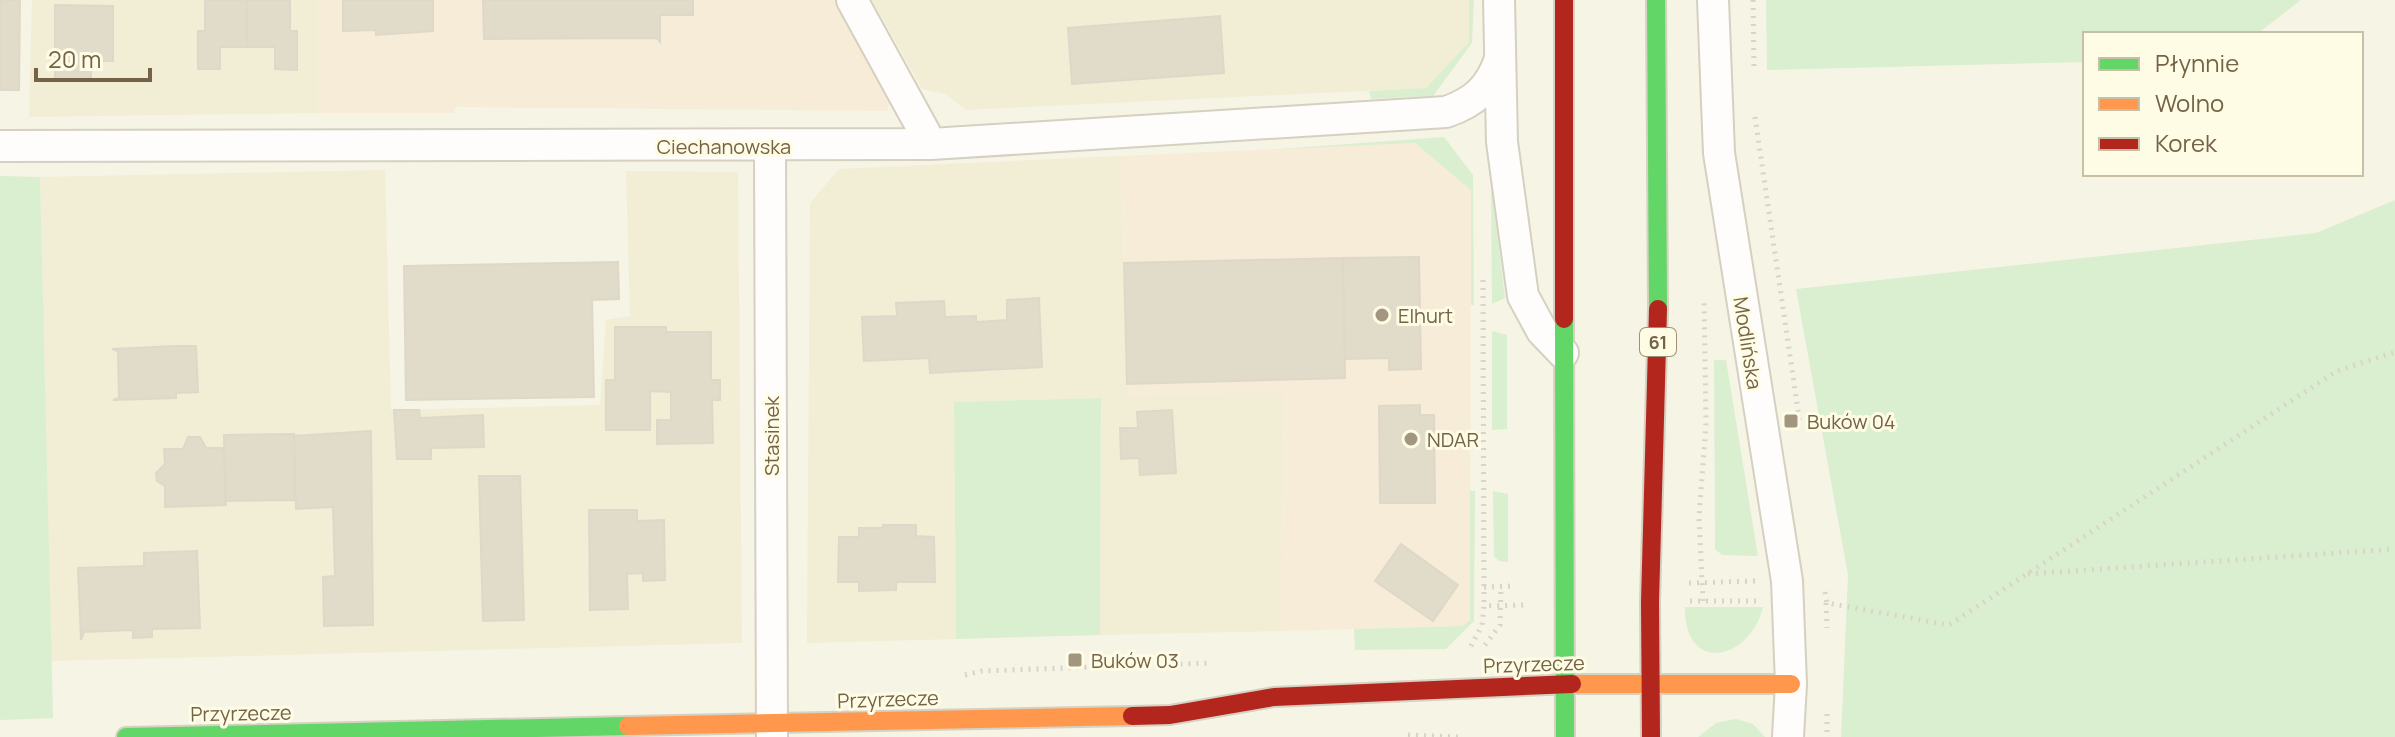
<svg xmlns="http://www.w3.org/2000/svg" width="2395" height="737" font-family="Manrope,sans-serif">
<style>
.residential{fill:#f2edd5}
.commercial{fill:#f7ecd7}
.green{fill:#daefcf}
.building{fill:#e1dbca;stroke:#dfd8c8;stroke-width:2}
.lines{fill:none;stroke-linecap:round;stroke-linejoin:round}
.street-casing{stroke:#d5d0c0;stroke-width:34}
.fast-casing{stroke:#d6d1c2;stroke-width:22}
.slow-casing{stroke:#d6d1c2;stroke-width:22}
.jam-casing{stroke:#d6d1c2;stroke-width:22}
.path{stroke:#d9d4ca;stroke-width:5;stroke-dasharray:2 6;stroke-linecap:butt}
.street{stroke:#fefdfb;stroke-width:30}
.fast{stroke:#63d668;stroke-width:18}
.slow{stroke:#ff974d;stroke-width:18}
.jam{stroke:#b3261e;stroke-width:18}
.poi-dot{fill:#a2967e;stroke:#fffce6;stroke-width:3}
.labels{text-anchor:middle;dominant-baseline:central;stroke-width:6;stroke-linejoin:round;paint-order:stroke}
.shield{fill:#fffce6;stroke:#9e9176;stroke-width:2}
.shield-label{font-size:18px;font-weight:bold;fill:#746346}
.street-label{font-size:20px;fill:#746346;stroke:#fffce6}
.poi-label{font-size:20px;fill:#746346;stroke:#fffce6;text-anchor:start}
</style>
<rect width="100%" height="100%" fill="#f6f4e5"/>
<path class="residential" d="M32,0H317V113L29,117Z
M872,0H1469V42L1426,88L966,110L945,94L922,89Z
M1121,156L1127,384L1284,392L1281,631L1100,635L1101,398L954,402L956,639L807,643L810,203L839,169Z
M385,170L391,410L600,405L606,320L630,316L626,171L738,172L742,643L51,661L40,177Z"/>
<path class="commercial" d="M317,0H834L890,101L887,111L456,107L454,113H317Z
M1415,143L1471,190L1470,620L1463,626L1281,631L1284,393L1128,397L1121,156Z"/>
<path class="green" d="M1469,0H1474L1472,43L1433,96L1371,99L1369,91L1426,88L1469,42Z
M1766,0H2301L2257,34H2085V62L1767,70Z
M1444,137L1473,175L1474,305H1471V190L1415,143L1265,150Z
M0,176L40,177L53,718L0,720Z
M1491,181L1505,298L1492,304Z
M2395,200V737H1841L1848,575L1796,289L2316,233Z
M1492,331L1507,335V429L1492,430Z
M1714,360H1726L1758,556L1722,555L1715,549Z
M1101,398L1100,635L956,639L954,402Z
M1470,491H1475L1474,621L1446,649L1355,650L1354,629L1463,626L1470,620Z
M1493,491L1508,494V562L1499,561L1494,556Z
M1685,607H1763C1750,661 1684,675 1685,607Z
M1736,719L1753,724L1765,737H1698L1716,723Z"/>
<path class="building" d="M0,0H20L19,90H0Z
M205,0H247V47H220V69H198V31H205Z
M247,0H290V31H297V70L275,69V47H247Z
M343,0H433V31L376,35V30L343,31Z
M483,0H693V15H660V42L657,38L484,39Z
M55,5L113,6V61H55Z
M1220,16L1224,73L1072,84L1068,28Z
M55,61H91V80H55Z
M1419,257L1421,369L1389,370V358L1345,359L1343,258Z
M1343,258L1345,378L1127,384L1124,263Z
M618,262L619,299L592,300L594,397L406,400L404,266Z
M1039,298L1042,367L930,373L929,358L864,361L862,317L897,316L896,303L944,301L945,317L976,316V322L1007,320V300Z
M615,327H666V332H711V380H720V400H712L713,443L657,444V420H671V392L650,391V430H606V380H615Z
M175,346H196L198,392L176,393V398L113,400L119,398L118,351L112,349Z
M1420,405V415H1434L1435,503H1380L1379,406Z
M394,410H419L420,418L483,415L484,447L431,448V459H397Z
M1172,410L1176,473L1140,475L1139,458L1121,459L1120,428H1138L1137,412Z
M371,431L373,625L324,626L323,577L335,576L333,507L296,509L294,436Z
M294,434L295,500L225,501L224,435Z
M188,437H200L206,448H224L226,505L165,507V486L157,481L156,473L165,464L164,449H183Z
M479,476H520L524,620L483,621Z
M589,510H637V521L664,520L665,580L643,581V573L627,574L628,609L590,610Z
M883,525H916V536L934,537L935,582H896V590L859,591V582H838L839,537H859V528H883Z
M1401,544L1458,585L1433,621L1375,581Z
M197,551L200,628L152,629V637L133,638V630L84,632L81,640L78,568L144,566V553Z"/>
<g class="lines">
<g class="street-casing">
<path id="street" d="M852,0L931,144
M1499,0L1502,142L1523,296L1542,331L1563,353
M1713,0L1719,153L1787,581L1791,684L1788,737
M0,146L931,144L1446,112C1475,102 1490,88 1500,59
M770,147L772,737"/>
</g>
<g class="fast-casing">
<path id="fast" d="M1656,0L1658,309
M1564,319L1565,737
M126,737L628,726"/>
</g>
<g class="slow-casing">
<path id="slow" d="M1572,684H1791
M628,726L1132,716"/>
</g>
<g class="jam-casing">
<path id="jam" d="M1564,0V319
M1132,716L1170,715L1274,697L1572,684
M1651,737L1650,602L1658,309"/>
</g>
<path class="path" d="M1753,0L1754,67
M1755,117L1800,424
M1483,280L1484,606
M2028,574L2395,549
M1689,583L1755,581
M1484,587L1513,586
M1825,592L1827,603L1949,625L2337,371L2395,352
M1690,601H1756
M1703,601L1699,518L1706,424L1704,298
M1826,603L1827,628
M1485,645L1500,625L1501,587
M1471,646L1482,625L1484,606L1524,605
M965,675L982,671L1210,663
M1827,714V737
M1408,735L1458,737"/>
<use href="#street" class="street"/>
<use href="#fast" class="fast"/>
<use href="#slow" class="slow"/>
<use href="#jam" class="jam"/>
</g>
<g class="poi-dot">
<circle cx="1382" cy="315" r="8"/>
<rect x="1783" y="413" width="16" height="16" rx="4"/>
<circle cx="1411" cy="439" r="8"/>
<rect x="1067" y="652" width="16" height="16" rx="4"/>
</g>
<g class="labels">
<rect class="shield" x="1640" y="328" width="36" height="28" rx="6"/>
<g class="shield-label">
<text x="1658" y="342">61</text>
</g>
<g class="street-label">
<text x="724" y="146">Ciechanowska</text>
<text transform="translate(1748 343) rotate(81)">Modlińska</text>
<text transform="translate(771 436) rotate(-90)">Stasinek</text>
<text transform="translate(1534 664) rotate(-2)">Przyrzecze</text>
<text transform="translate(888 699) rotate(-2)">Przyrzecze</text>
<text transform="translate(241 713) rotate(-1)">Przyrzecze</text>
</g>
<g class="poi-label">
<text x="1398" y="315">Elhurt</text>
<text x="1807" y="421">Buków 04</text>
<text x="1427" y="439">NDAR</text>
<text x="1091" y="660">Buków 03</text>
</g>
</g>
<rect x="2083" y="32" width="280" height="144" fill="#fffce6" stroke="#c7bfa6" stroke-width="2"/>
<rect x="2099" y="58" width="40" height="12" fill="#63d668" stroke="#c7bfa6" stroke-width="2"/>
<text x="2155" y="72" font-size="24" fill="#746346">Płynnie</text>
<rect x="2099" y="98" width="40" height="12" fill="#ff974d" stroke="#c7bfa6" stroke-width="2"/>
<text x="2155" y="112" font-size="24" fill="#746346">Wolno</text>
<rect x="2099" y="138" width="40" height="12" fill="#b3261e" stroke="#c7bfa6" stroke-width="2"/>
<text x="2155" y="152" font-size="24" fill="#746346">Korek</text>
<path d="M36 68v12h114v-12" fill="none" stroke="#746346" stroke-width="4"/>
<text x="48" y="68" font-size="24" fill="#746346" stroke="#fffce6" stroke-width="6" paint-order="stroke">20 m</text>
</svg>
